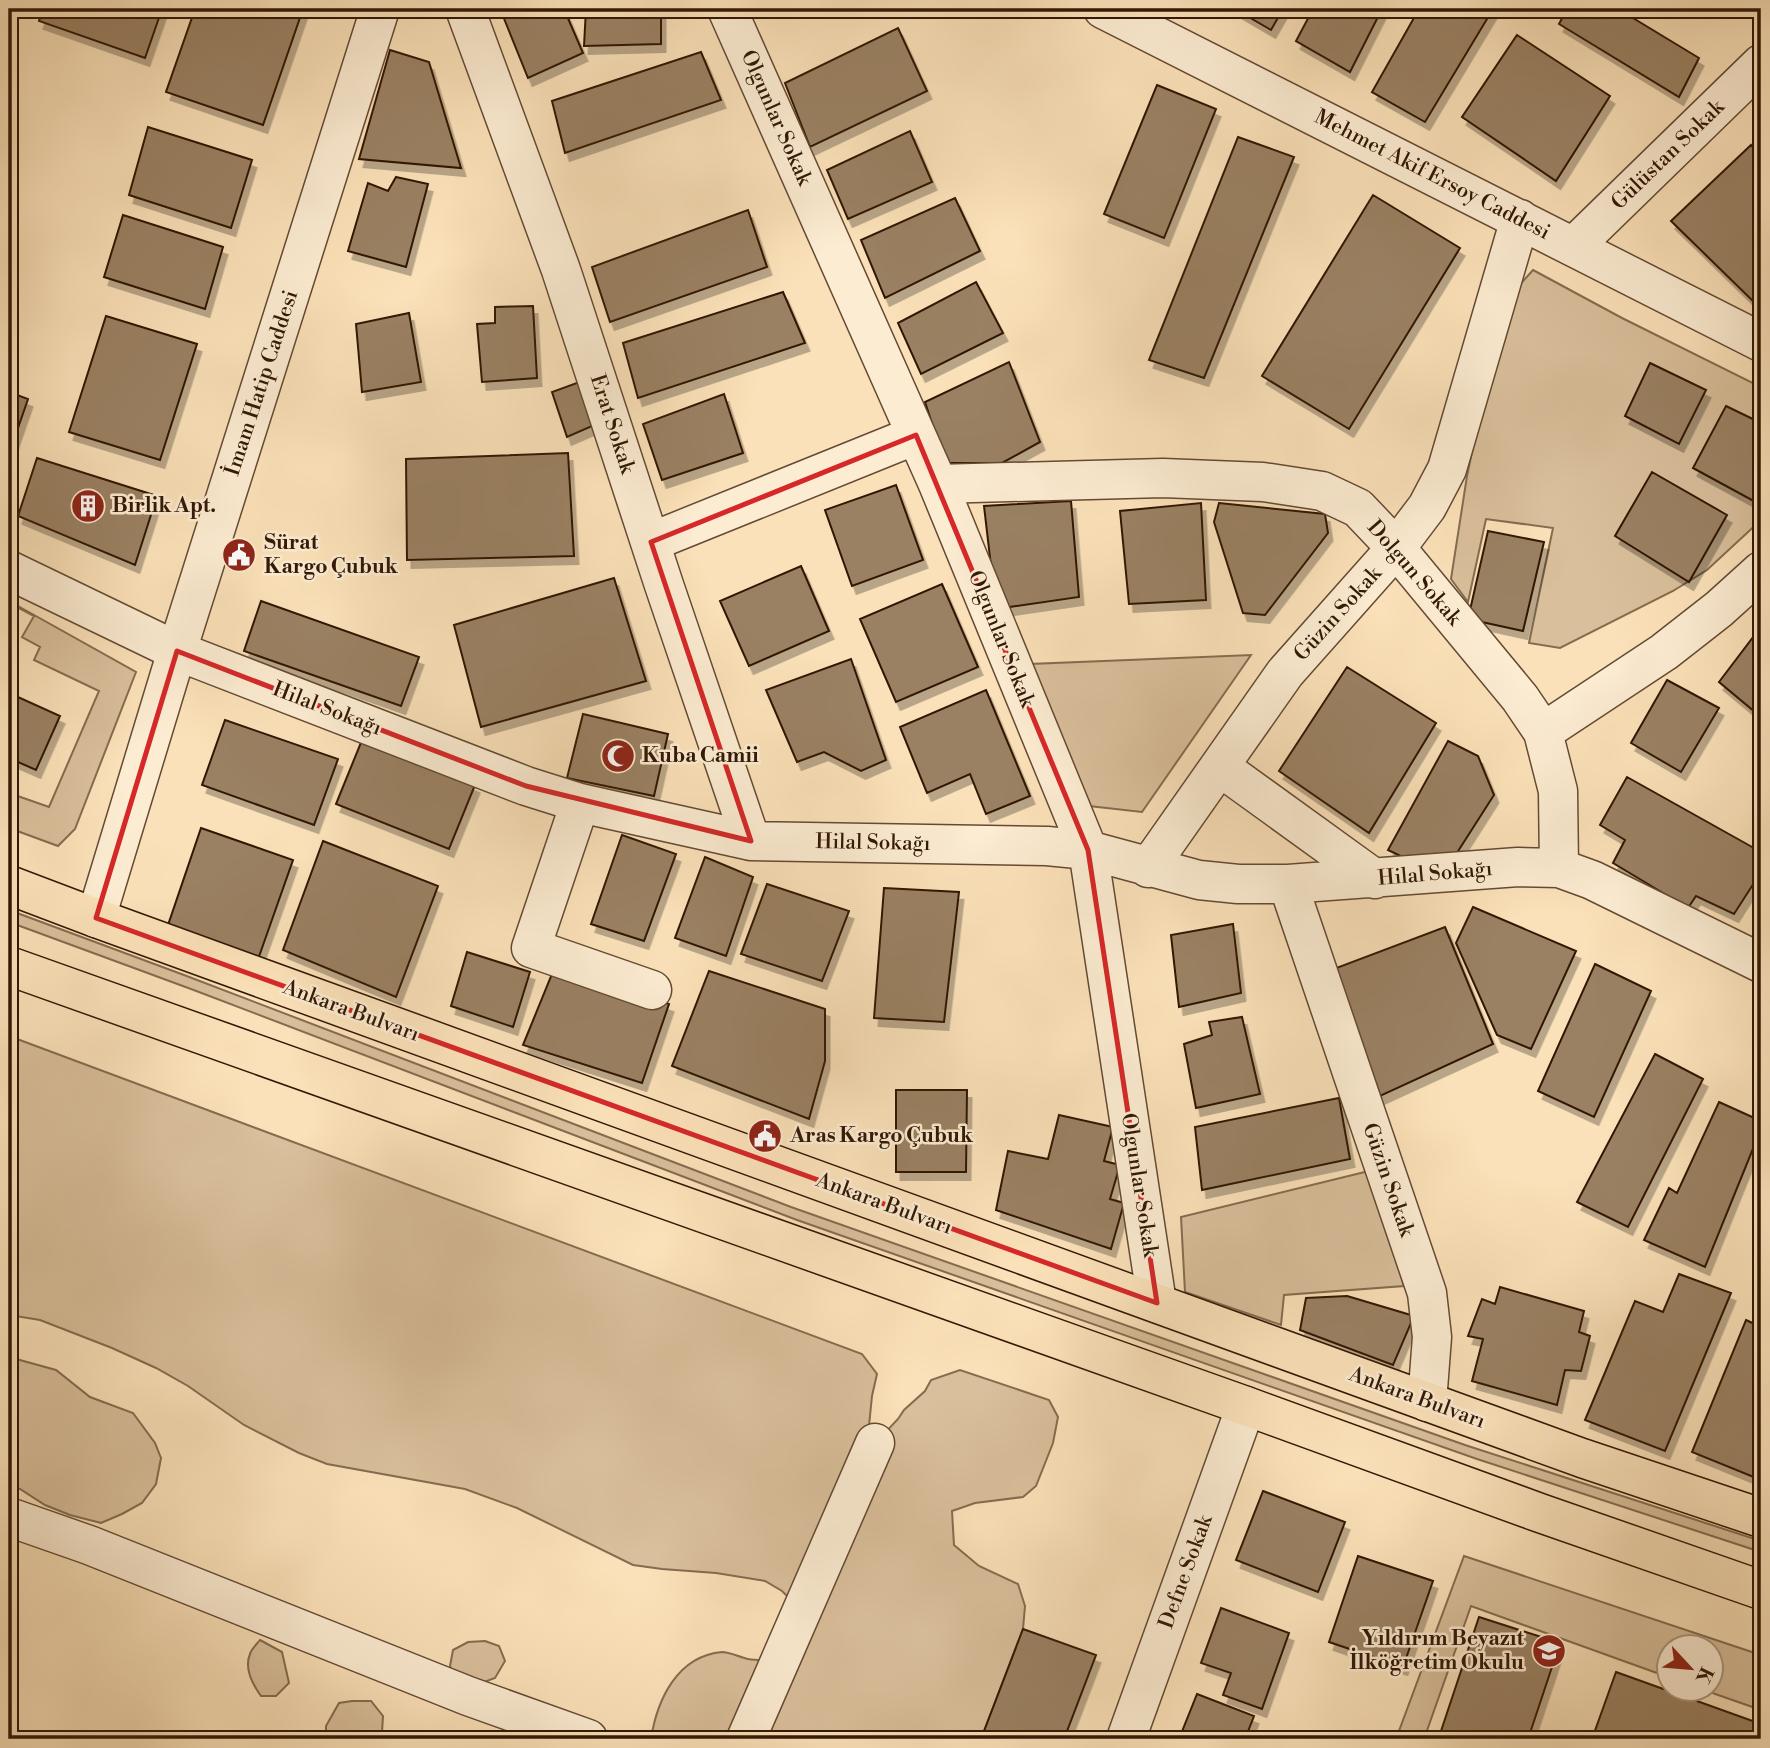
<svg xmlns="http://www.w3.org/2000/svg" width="1770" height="1748" font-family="'Libre Bodoni',serif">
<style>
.green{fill:#d9bf9b;stroke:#856c50;stroke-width:2}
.building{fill:#9a8163;stroke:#311806;stroke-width:2;filter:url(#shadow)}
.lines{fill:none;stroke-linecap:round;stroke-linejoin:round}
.minor-casing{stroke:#644a33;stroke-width:41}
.major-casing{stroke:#311806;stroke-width:41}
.minor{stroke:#fcecd2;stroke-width:38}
.major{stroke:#fbe1b9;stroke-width:38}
.marked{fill:none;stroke:#d62828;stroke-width:5;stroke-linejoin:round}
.labels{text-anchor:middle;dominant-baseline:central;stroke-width:5;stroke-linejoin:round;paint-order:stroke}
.street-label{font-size:21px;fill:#311806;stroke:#fcecd2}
.poi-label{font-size:21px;font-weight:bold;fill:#311806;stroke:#fcecd2;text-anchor:start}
</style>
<defs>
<filter id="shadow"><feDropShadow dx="4.5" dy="8" stdDeviation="0" flood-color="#0004"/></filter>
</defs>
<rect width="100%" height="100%" fill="#fbe1b9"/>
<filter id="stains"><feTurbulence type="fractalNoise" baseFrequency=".00286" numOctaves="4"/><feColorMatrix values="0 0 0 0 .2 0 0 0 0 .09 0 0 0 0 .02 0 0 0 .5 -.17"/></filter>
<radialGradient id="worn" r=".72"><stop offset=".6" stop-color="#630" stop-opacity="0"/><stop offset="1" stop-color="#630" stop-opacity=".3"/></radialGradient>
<path class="green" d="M1533,270L1622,318L1761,387V520L1707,570L1673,591L1560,648L1529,643L1553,528L1486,519L1468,602L1451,579L1467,476L1500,317L1516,289Z
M9,601L136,672L75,829L58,846L9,828V793L49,807L99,691L34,660L40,647L22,637L34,616L17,607L9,624Z
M1251,655L1142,812L1089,806L1030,664Z
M9,910L184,975L791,1207L1465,1445L1761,1541V1552L1477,1459L797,1220L191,989L9,922Z
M9,1036L862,1354L877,1374L872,1396L869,1426L883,1435L898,1419L904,1410L925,1391L931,1380L960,1370L1049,1400L1058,1417L1053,1443L1036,1486L1023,1497L975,1503L952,1511L954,1545L979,1566L1018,1584L1025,1606L1023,1629L981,1739H651C657,1700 677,1656 722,1652C730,1652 739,1657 748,1659C753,1660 759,1660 765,1660L797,1606L782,1591L765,1581L716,1573L662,1569L633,1565L517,1508L465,1489L327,1464L299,1453L244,1425L188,1386L156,1368L112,1348L40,1320L9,1315Z
M1373,1170L1404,1286L1284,1295L1281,1325L1185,1292L1181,1217Z
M9,1357L56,1370L90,1397L133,1413L155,1443L161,1458L156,1484L142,1503L122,1514L101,1523L70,1515L45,1505L20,1489L9,1487Z
M1464,1556L1761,1655V1710L1701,1689L1710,1688V1646H1668V1677L1471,1606L1424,1739H1396Z
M260,1640L282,1652L289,1683L276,1696H261C253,1685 244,1668 250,1654C251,1649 257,1644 260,1640Z
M485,1641L499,1646L505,1661L495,1678L479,1684L453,1674L450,1666L453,1650L468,1642Z
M352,1701H371L383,1716L382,1732L379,1739H326V1726L339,1703Z"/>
<path class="building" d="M43,9H162L145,58L39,21Z
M195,9H303L263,125L166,92Z
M520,9H564L583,53L528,78L503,16Z
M586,9H661V44L584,46Z
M1235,9H1283L1271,30Z
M1313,9H1382L1350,72L1296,41Z
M1419,9H1493L1425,122L1372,92Z
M1567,9H1618L1699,58L1679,97L1559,24Z
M898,28L927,91L810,147L785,83Z
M1517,35L1610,96L1556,181L1462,117Z
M390,50L429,62L461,168L359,159Z
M701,52L721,100L565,153L552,101Z
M1157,85L1216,109L1164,238L1104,214Z
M148,127L252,160L231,228L129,195Z
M910,131L932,182L848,219L827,170Z
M1238,137L1294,157L1204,378L1149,360Z
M1751,145L1761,156V304L1758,306L1671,221Z
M396,177L428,184L406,267L348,251L368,183L388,191Z
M1373,195L1460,248L1349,429L1262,376Z
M955,198L980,251L885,298L861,240Z
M748,210L767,267L610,322L592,267Z
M123,215L223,247L205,309L104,277Z
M976,282L1003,333L921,374L898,323Z
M783,292L805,343L638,398L623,343Z
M533,306L537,378L482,382L477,324L495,323V307Z
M409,313L421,382L362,392L356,324Z
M106,316L197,344L160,460L69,432Z
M1009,362L1040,442L1002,463H945L925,402Z
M1650,363L1706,390L1679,444L1625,416Z
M585,380L599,423L567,437L552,392Z
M9,392L28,399L9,454Z
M724,394L743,453L662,480L643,424Z
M1726,406L1761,423V505L1693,468Z
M568,453L574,556L407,560L406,459Z
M37,458L157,496L135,565L18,516Z
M1652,472L1727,515L1689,582L1615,536Z
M896,485L923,560L852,586L825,510Z
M1071,501L1079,597L996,609L984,506Z
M1201,503L1206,600L1129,604L1120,511Z
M1219,503L1325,514L1328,533L1265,615L1243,613L1214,522Z
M1488,531L1544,542L1523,631L1468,619Z
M801,566L829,631L749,666L720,601Z
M614,578L646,681L481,727L454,625Z
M942,584L978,667L896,702L860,619Z
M261,601L419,657L401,706L244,651Z
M1757,632L1761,635V717L1719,682Z
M851,659L886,760L861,771L824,752L797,762L766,690Z
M1347,667L1436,723L1369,833L1279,771Z
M1667,680L1719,708L1681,772L1631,743Z
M986,690L1030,796L986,814L970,774L927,793L900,727Z
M9,693L60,716L36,770L9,758Z
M583,714L668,734L654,796L567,778Z
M225,720L338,759L314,825L202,785Z
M362,740L475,785L449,849L336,804Z
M1448,741L1478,756L1494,795L1453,859L1413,862L1388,850Z
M1627,777L1761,852V872L1734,914L1696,896L1688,908L1613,863L1625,840L1600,825Z
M201,828L293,860L256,965L165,934Z
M622,835L676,854L644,941L591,924Z
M323,841L438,886L396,997L283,950Z
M705,857L753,877L726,956L675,938Z
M767,884L849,911L822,981L741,954Z
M884,888L959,892L944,1022L874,1018Z
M1473,907L1576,951L1531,1049L1497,1035L1456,943Z
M1233,924L1241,993L1179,1007L1171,935Z
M1445,927L1493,1044L1380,1096L1331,970Z
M467,952L530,972L513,1027L451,1006Z
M556,964L669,1004L642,1083L523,1045Z
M1595,964L1651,991L1594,1117L1538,1091Z
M709,971L825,1009V1061L809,1119L672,1066Z
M1242,1017L1260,1094L1196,1108L1184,1044L1212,1035L1209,1022Z
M1655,1054L1703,1079L1628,1227L1577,1202Z
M896,1090H967L966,1172H896Z
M1339,1098L1350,1159L1202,1190L1195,1127Z
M1719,1102L1761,1121V1129L1705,1267L1644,1240L1669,1188L1677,1193Z
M1059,1115L1113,1127L1104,1161L1120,1165L1110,1199L1124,1203L1111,1249L996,1210L1008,1151L1048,1159Z
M1679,1274L1731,1293L1665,1451L1585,1420L1635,1301L1663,1312Z
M1500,1287L1584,1311L1579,1332L1590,1336L1581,1371L1565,1370L1557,1405L1472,1381L1483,1339L1468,1336L1482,1299L1495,1304Z
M1347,1296L1414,1316L1393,1365L1300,1330L1306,1298Z
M1746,1320L1761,1327V1480L1692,1452Z
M1263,1491L1345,1522L1318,1592L1236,1560Z
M1358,1556L1433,1581L1403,1667L1329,1642Z
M1221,1608L1289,1633L1262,1709L1223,1695L1231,1673L1201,1663Z
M1479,1617L1560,1643L1528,1739H1446L1439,1737Z
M1023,1629L1096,1655L1064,1739H981Z
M1616,1672L1761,1724V1739H1592Z
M1197,1694L1254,1716L1245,1739H1179Z"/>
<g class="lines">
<g class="minor-casing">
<path id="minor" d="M465,9L561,270L664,585L751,841
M727,9L938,484L1088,850L1157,1303
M1103,9L1761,342
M1574,246L1761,64
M938,484L1163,478L1263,482L1322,491L1358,508L1396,548L1520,698L1543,732L1558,791L1559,868
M651,542L916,435
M9,570L177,651L526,786L580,803L751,841L1047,846L1088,850L1199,880L1238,884H1288L1518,867L1559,868L1592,880L1761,963
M1543,732L1664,652L1719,609L1761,571
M1220,767L1375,879
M580,803L531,948L652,990
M1148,868L1285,673L1396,548L1427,507L1447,469L1520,219
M1288,884L1427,1293L1432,1337L1427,1402
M96,918L177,651L380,9
M9,1517L89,1545L468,1696L588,1739
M746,1739L875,1443
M1126,1739L1246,1406"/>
</g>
<g class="major-casing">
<path id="major" d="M9,885L96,918L1582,1458L1761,1518
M9,966L1246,1406L1540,1513L1761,1590"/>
</g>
<use href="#minor" class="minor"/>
<use href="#major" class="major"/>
</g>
<path class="marked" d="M916,435L1088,850L1157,1303L96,918L177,651L526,786L751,841L651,542Z"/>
<defs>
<g id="building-disc" transform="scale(1.75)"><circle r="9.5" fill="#8f2418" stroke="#fcecd2"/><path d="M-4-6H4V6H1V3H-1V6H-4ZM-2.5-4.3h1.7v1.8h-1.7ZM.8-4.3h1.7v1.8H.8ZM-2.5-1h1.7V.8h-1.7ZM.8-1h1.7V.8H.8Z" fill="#fff"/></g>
<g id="civic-disc" transform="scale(1.75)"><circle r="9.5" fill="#8f2418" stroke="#fcecd2"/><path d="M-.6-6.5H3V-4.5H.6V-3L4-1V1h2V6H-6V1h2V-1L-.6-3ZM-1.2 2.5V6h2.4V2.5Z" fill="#fff"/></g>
<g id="mosque-disc" transform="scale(1.75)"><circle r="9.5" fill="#8f2418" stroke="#fcecd2"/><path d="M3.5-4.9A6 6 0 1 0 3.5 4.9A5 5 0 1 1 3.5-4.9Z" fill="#fff"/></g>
<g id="school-disc" transform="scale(1.75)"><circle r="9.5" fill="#8f2418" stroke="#fcecd2"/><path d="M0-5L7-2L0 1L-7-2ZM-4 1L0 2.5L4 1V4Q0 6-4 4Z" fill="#fff"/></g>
</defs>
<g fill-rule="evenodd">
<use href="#building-disc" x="88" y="506"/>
<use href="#civic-disc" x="239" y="555"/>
<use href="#mosque-disc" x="618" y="756"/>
<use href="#civic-disc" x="765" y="1136"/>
<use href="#school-disc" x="1549" y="1651"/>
</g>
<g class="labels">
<g class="street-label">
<text transform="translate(776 118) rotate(66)">Olgunlar Sokak</text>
<text transform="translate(1668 155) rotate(-44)">Gülüstan Sokak</text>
<text transform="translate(1432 175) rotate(27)">Mehmet Akif Ersoy Caddesi</text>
<text transform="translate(262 383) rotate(-72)">İmam Hatip Caddesi</text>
<text transform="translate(612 424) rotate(72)">Erat Sokak</text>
<text transform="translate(1414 573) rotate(49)">Dolgun Sokak</text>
<text transform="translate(1338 614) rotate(-48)">Güzin Sokak</text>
<text transform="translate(1001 639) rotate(68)">Olgunlar Sokak</text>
<text transform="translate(327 709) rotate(21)">Hilal Sokağı</text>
<text transform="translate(873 843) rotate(1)">Hilal Sokağı</text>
<text transform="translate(1435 874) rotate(-5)">Hilal Sokağı</text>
<text transform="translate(351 1011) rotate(20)">Ankara Bulvarı</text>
<text transform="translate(1388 1180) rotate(71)">Güzin Sokak</text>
<text transform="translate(1139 1185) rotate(81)">Olgunlar Sokak</text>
<text transform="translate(884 1204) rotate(20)">Ankara Bulvarı</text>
<text transform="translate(1417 1398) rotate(20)">Ankara Bulvarı</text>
<text transform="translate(1186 1572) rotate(-70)">Defne Sokak</text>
</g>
<g class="poi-label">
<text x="112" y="506">Birlik Apt.</text>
<text x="264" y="543">Sürat<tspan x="264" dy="24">Kargo Çubuk</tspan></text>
<text x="642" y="756">Kuba Camii</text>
<text x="790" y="1136">Aras Kargo Çubuk</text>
<text x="1524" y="1639" text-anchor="end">Yıldırım Beyazıt<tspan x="1524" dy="24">İlköğretim Okulu</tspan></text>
</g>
</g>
<rect width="1770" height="1748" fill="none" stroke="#fbe1b9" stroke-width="35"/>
<rect x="10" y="10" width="1749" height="1727" fill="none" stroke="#311806" stroke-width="3.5"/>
<rect x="18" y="18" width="1735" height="1713" fill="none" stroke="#311806" stroke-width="2"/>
<g transform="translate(1690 1668) rotate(116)"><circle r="33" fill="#fcecd2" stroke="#ab9780" stroke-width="2"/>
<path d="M0-5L12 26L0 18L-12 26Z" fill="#8f2418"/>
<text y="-10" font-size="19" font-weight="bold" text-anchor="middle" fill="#311806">K</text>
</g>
<rect width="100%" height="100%" filter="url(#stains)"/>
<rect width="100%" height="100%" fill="url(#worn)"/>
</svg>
